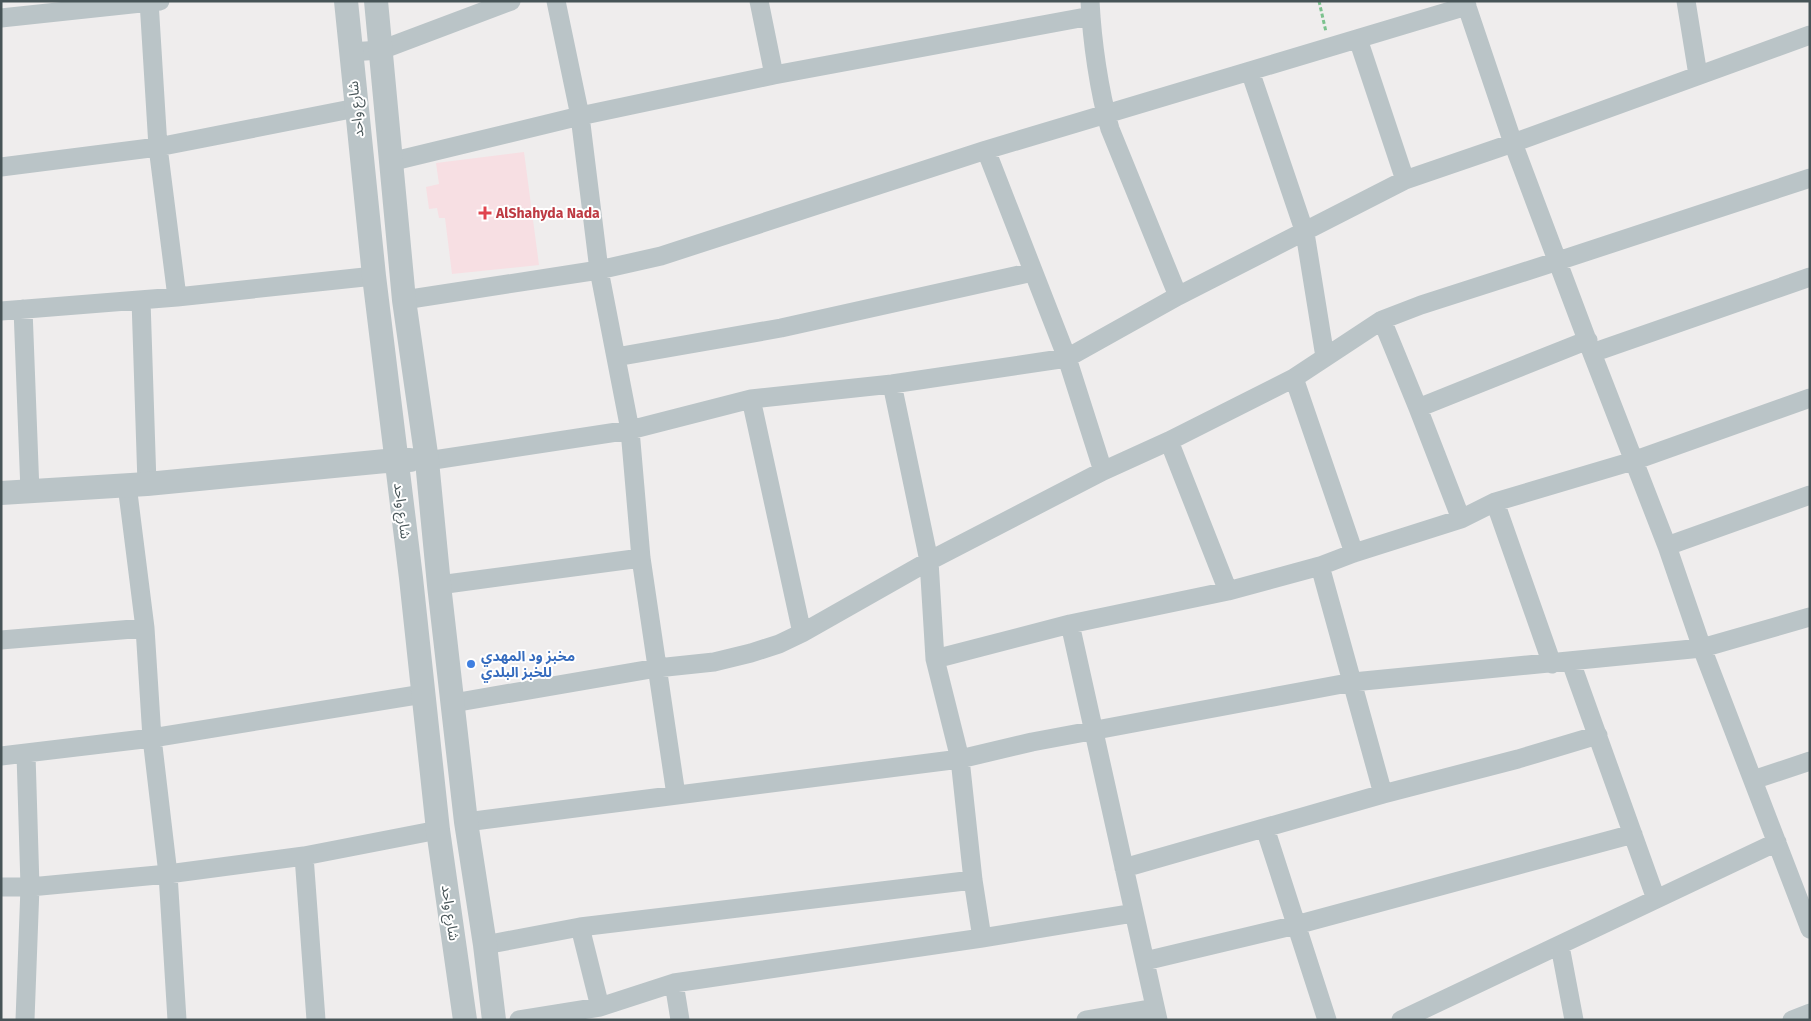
<svg xmlns="http://www.w3.org/2000/svg" width="1811" height="1021" font-family="'Fira Sans','Noto Sans Arabic',sans-serif">
	<style>
		.medical { fill: #f7dfe3 }
		.lines { fill: none; stroke-linecap: round; stroke-linejoin: round }
		.path { stroke: #7cc28e; stroke-width: 3; stroke-dasharray: 4 2.5; stroke-linecap: butt }
		.minor { stroke: #bac4c7; stroke-width: 19 }
		.tertiary { stroke: #bac4c7; stroke-width: 24 }
		.health-dot { fill: #e0444e; stroke: #fff; stroke-width: 2 }
		.shop-dot { fill: #3f7fe0; stroke: #fff; stroke-width: 2 }
		.labels { text-anchor: middle; dominant-baseline: central; stroke-width: 4; stroke-linejoin: round; paint-order: stroke }
		.street-label { font-size: 14px; fill: #475457; stroke: #fff }
		.health-label { font-size: 14px; font-weight: bold; fill: #be3a42; stroke: #fff; text-anchor: start }
		.shop-label { font-size: 14px; font-weight: bold; fill: #366cbe; stroke: #fff; text-anchor: start }
	</style>
	<rect width="100%" height="100%" fill="#efeded"/>
	<path class="medical" d="M524,152L539,265L452,274L445,218H439L437,208L429,209L426,187L439,184L436,163Z"/>
	<g class="lines">
		<path class="path" d="M1319,1L1326,32"/>
		<path class="minor" d="M149,1L158,147L177,297
			M556,1L580,116L599,270L630,430L641,558L676,795
			M759,1L774,75
			M1090,1C1092,41 1099,91 1110,129L1178,296
			M1465,1L1513,143L1592,353L1667,546L1702,648L1810,929
			M1686,1L1698,75
			M1,18L160,1
			M1358,39L1405,180
			M350,52L381,50L511,1
			M1250,71L1305,233L1325,357
			M986,150L1067,358L1103,471
			M390,162L580,116L774,75L1091,16
			M1,167L158,147L356,108
			M141,300L147,484
			M404,300L599,270L661,256L986,150L1467,6
			M23,309L30,492
			M1,311L177,297L374,276
			M1382,320L1418,408L1461,519
			M1592,353L1810,277
			M616,357L781,328L1033,272
			M1294,378L1354,553
			M892,384L929,561L935,659L960,759L973,880L982,938
			M751,399L802,633
			M1418,408L1588,340
			M1169,441L1228,591
			M427,461L630,430L751,399L892,384L1067,358L1178,296L1405,180L1513,143L1810,35
			M127,485L145,628L152,738L168,874L177,1020
			M1495,502L1552,664
			M1667,546L1810,495
			M1320,566L1383,794
			M439,585L641,558
			M1070,624L1158,1020
			M1,640L145,628
			M935,659L1070,624L1228,591L1320,566L1354,553L1461,519L1495,502L1633,461L1810,398
			M1571,662L1656,899
			M453,703L657,668L714,662L751,653L779,644L802,633L929,561L1103,471L1169,441L1294,378L1382,320L1421,305L1558,261L1810,178
			M1,756L152,738L423,694
			M1753,780L1810,761
			M466,822L960,759L1032,742L1353,682L1702,648L1810,617
			M1265,828L1327,1020
			M304,856L316,1020
			M1124,868L1383,794L1518,759L1598,735
			M1,887H30L168,874L304,856L438,830
			M580,927L600,1007
			M485,945L580,927L973,880
			M1560,946L1574,1020
			M1145,961L1296,925L1633,834
			M674,983L680,1020
			M25,1020L30,887L26,754
			M519,1020L600,1007L674,983L982,938L1134,913
			M1086,1020L1155,1008
			M1401,1020L1777,842
			M1792,1020L1810,1013"/>
		<path class="tertiary" d="M346,1L374,276L411,578L438,830L465,1020
			M376,1L404,300L427,461L439,585L466,822L485,945L494,1020
			M1,493L147,484L396,460H410"/>
	</g>
	<path class="health-dot" d="M482.5 205.5h5v5h5v5h-5v5h-5v-5h-5v-5h5z"/>
	<circle class="shop-dot" cx="471" cy="664" r="5"/>
	<g class="labels">
		<g class="street-label">
			<text transform="translate(356 109) rotate(-96)">شارع واحد</text>
			<text transform="translate(402 511) rotate(83)">شارع واحد</text>
			<text transform="translate(450 913) rotate(82)">شارع واحد</text>
		</g>
		<g class="health-label">
			<text x="496" y="213">AlShahyda Nada</text>
		</g>
		<g class="shop-label">
			<text x="481" y="656">مخبز ود المهدي<tspan x="481" dy="16">للخبز البلدي</tspan></text>
		</g>
	</g>
	<rect width="1811" height="1021" fill="none" stroke="#475457" stroke-width="5"/>
</svg>
